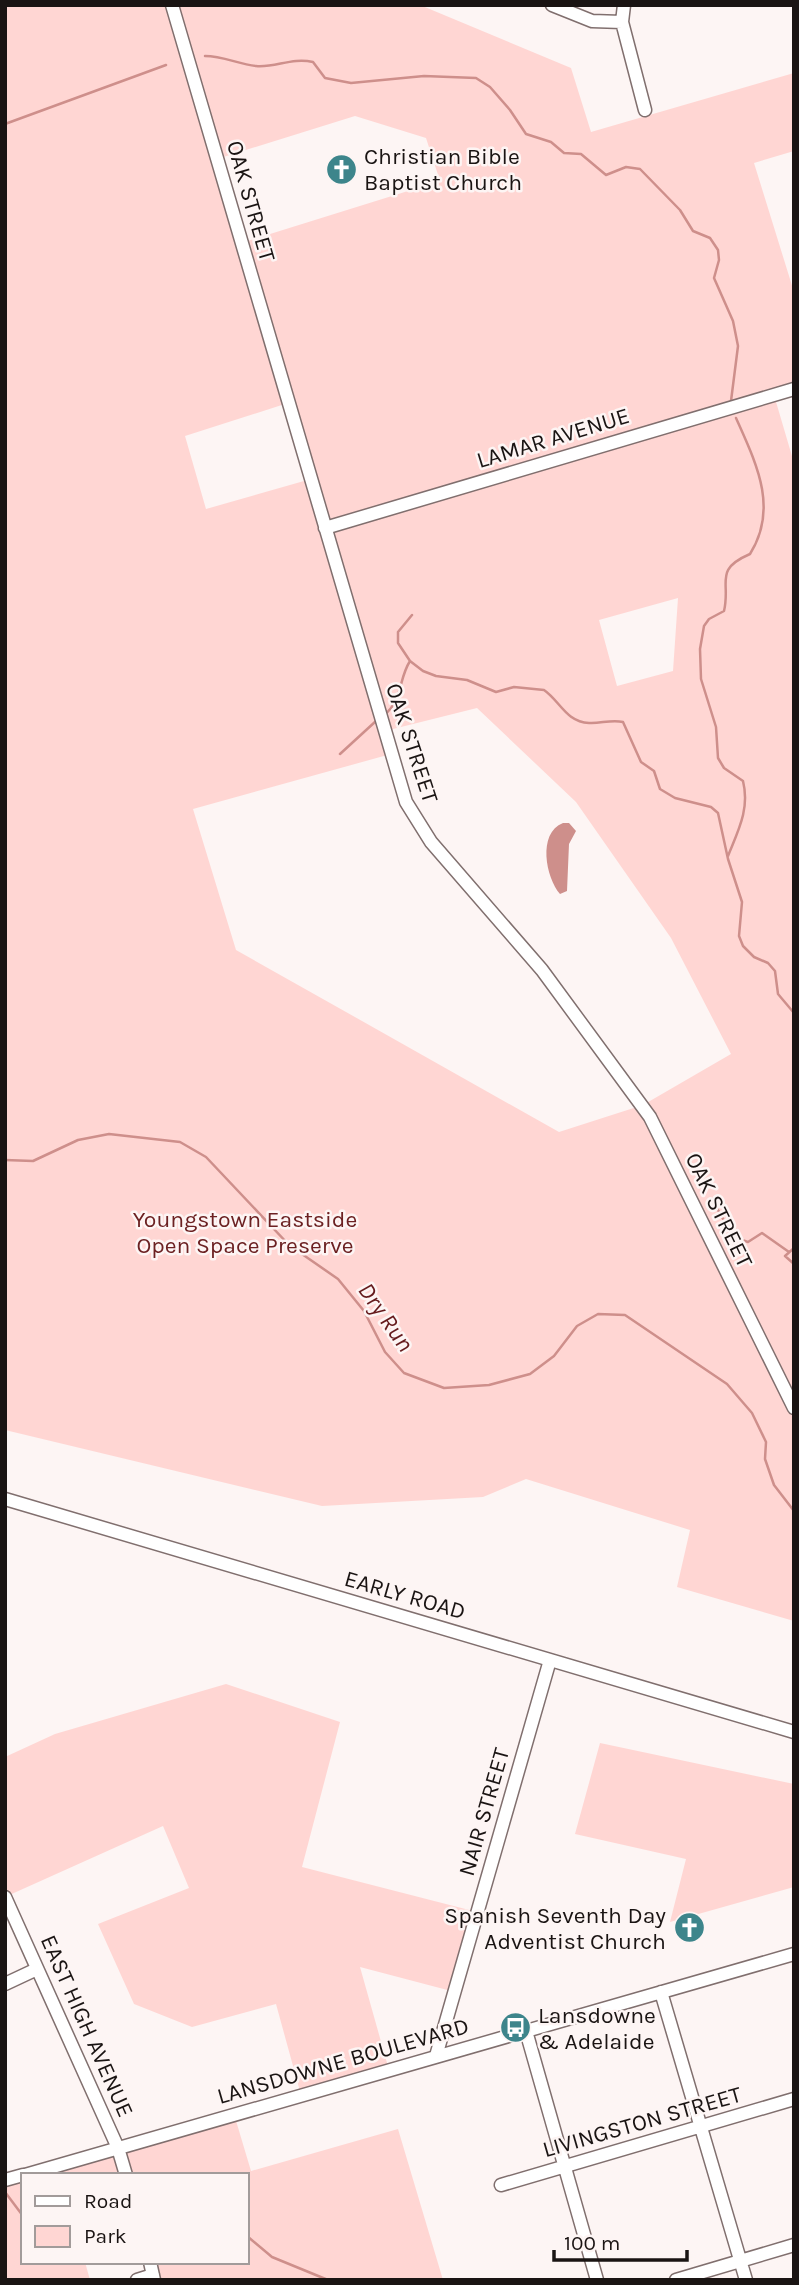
<svg xmlns="http://www.w3.org/2000/svg" width="799" height="2285" font-family="Karla,sans-serif">
	<style>
		.green { fill: #ffd6d3; fill-rule: evenodd }
		.water { fill: #ce8f8b }
		.lines { fill: none; stroke-linecap: round; stroke-linejoin: round }
		.stream { stroke: #ce8f8b; stroke-width: 2.5 }
		.minor-casing { stroke: #806f6e; stroke-width: 15 }
		.minor { stroke: #fff; stroke-width: 12 }
		.labels { text-anchor: middle; dominant-baseline: central; stroke-width: 5; stroke-linejoin: round; paint-order: stroke }
		.poi-label { font-size: 23px; fill: #1a1413; stroke: #fdf5f4; text-anchor: start }
		.street-label { font-size: 23px; fill: #1a1413; stroke: #fdf5f4 }
		.park-label { font-size: 23px; fill: #6c2122; stroke: #fdf5f4 }
		.water-label { font-size: 24px; font-style: italic; fill: #651a1c; stroke: #fdf5f4 }
	</style>
	<rect width="100%" height="100%" fill="#fdf5f4"/>
	<path class="green" d="M5,5H420L571,68L591,132L794,73V151L754,163L794,292V389L774,395L794,463V1621L677,1587L690,1530L526,1479L483,1497L322,1506L5,1430ZM355,116L426,138L440,181L241,243L217,159ZM288,403L311,479L206,509L185,436ZM678,598L673,671L617,686L599,620ZM477,708L576,802L671,938L731,1054L643,1105L559,1132L236,950L193,809L391,754L385,731Z
		M226,1684L340,1722L302,1867L477,1912L455,1992L360,1967L389,2070L301,2095L276,2004L192,2027L134,2004L98,1924L189,1888L163,1826L5,1897V1757L55,1734Z
		M600,1743L794,1784V1887L670,1922L686,1859L575,1834Z
		M234,2114L251,2171L398,2129L443,2280H154L150,2262H247V2175H25Z
		M23,2175V2262H85L90,2280H5V2180Z"/>
	<path class="water" d="M563,823H569L576,831L569,844L567,891L560,894C546,878 537,833 563,823Z"/>
	<g class="lines">
		<path class="stream" d="M205,56C223,56 238,64 256,66C275,68 292,57 313,62L325,78L351,83L424,76L476,78L490,87L510,110L526,134L551,142L564,153L581,154L606,175L626,167L640,169L680,210L693,231L710,238L718,250L719,260L714,278L733,321L738,346L731,401
			M5,124L166,65
			M412,615L398,632V643L410,661L423,671L436,676L467,680L496,692L514,687L544,690C560,701 566,722 589,723C600,724 611,719 623,722L641,762L654,771L660,789L675,798L711,807L718,813L728,859L742,902L739,936L743,946L754,957L768,963L775,971L778,994L794,1013
			M384,715C403,700 398,680 410,661
			M340,754L376,721
			M728,856C738,831 750,809 743,781L724,768L718,758L716,727L701,679L700,649L704,626L709,619L724,611C731,582 713,570 750,554C779,508 756,463 736,418
			M5,1160L33,1161L78,1140L109,1134L180,1142L206,1157L289,1245L338,1279L364,1311L385,1352L404,1373L444,1388L489,1385L530,1374L554,1356L577,1326L598,1314L625,1315L727,1384L752,1413L766,1442L765,1459L774,1485L794,1511
			M713,1201C722,1216 730,1238 748,1242L762,1233L789,1252
			M794,1248L785,1256L794,1264
			M5,2192L23,2216
			M247,2236L272,2257L328,2280"/>
		<defs>
			<path id="minor" d="M172,5L406,802L431,842L542,970L650,1117L794,1408
				M552,5L592,21L622,22
				M624,5L622,22L645,110
				M325,528L794,389
				M5,1499L794,1732
				M5,1897L118,2148L126,2175
				M5,1984L37,1969
				M661,1992L746,2280
				M526,2031L597,2280
				M436,2056L550,1660
				M25,2175L794,1954
				M5,2180L23,2175
				M501,2185L794,2099
				M150,2262L154,2280
				M137,2280L153,2275
				M676,2280L794,2245"/>
		</defs>
		<use href="#minor" class="minor-casing"/>
		<use href="#minor" class="minor"/>
	</g>
	<defs>
		<symbol id="church-disc" viewBox="-11 -11 22 22"><circle r="9.5" fill="#3d858b" stroke="#fdf5f4"/><path d="M-1.2-6h2.4v3.5h3.3v2.4h-3.3V6h-2.4V-.1h-3.3v-2.4h3.3Z" fill="#fff"/></symbol>
		<symbol id="bus-disc" viewBox="-11 -11 22 22"><circle r="9.5" fill="#3d858b" stroke="#fdf5f4"/><path d="M-5-6H5V4H4V6H2V4H-2V6H-4V4H-5ZM-3.5-4V0h7V-4ZM-3.5 1.2v1.5H-2V1.2ZM2 1.2v1.5H3.5V1.2Z" fill="#fff"/></symbol>
	</defs>
	<g fill-rule="evenodd">
		<use href="#church-disc" x="324" y="152" width="35" height="35"/>
		<use href="#church-disc" x="672" y="1910" width="35" height="35"/>
		<use href="#bus-disc" x="498" y="2010" width="35" height="35"/>
	</g>
	<g class="labels">
		<g class="poi-label">
			<text x="364" y="156">Christian Bible<tspan x="364" dy="26">Baptist Church</tspan></text>
			<text x="666" y="1915" text-anchor="end">Spanish Seventh Day<tspan x="666" dy="26">Adventist Church</tspan></text>
			<text x="538" y="2015">Lansdowne<tspan x="538" dy="26">&amp; Adelaide</tspan></text>
		</g>
		<g class="street-label">
			<text transform="translate(251 201) rotate(74)">OAK STREET</text>
			<text transform="translate(553 438) rotate(-17)">LAMAR AVENUE</text>
			<text transform="translate(412 743) rotate(72)">OAK STREET</text>
			<text transform="translate(719 1210) rotate(64)">OAK STREET</text>
			<text transform="translate(405 1595) rotate(16)">EARLY ROAD</text>
			<text transform="translate(484 1812) rotate(-74)">NAIR STREET</text>
			<text transform="translate(87 2026) rotate(66)">EAST HIGH AVENUE</text>
			<text transform="translate(343 2061) rotate(-16)">LANSDOWNE BOULEVARD</text>
			<text transform="translate(642 2122) rotate(-16)">LIVINGSTON STREET</text>
		</g>
		<g class="park-label">
			<text x="245" y="1219">Youngstown Eastside<tspan x="245" dy="26">Open Space Preserve</tspan></text>
		</g>
		<g class="water-label">
			<text transform="translate(386 1317) rotate(55)">Dry Run</text>
		</g>
	</g>
	<rect width="799" height="2285" fill="none" stroke="#1a1413" stroke-width="14"/>
	<rect x="21" y="2173" width="228" height="91" fill="#fdf5f4" stroke="#a29b9a" stroke-width="2"/>
	<rect x="35" y="2196" width="35" height="10" fill="#ffffff" stroke="#a29b9a" stroke-width="2"/>
	<text x="84" y="2208" font-size="21" fill="#1a1413">Road</text>
	<rect x="35" y="2226" width="35" height="21" fill="#ffd6d3" stroke="#a29b9a" stroke-width="2"/>
	<text x="84" y="2243" font-size="21" fill="#1a1413">Park</text>
	<path d="M554 2250v10h133v-10" fill="none" stroke="#1a1413" stroke-width="3.5"/>
	<text x="564" y="2250" font-size="21" fill="#1a1413" stroke="#fdf5f4" stroke-width="5" paint-order="stroke">100 m</text>
</svg>
